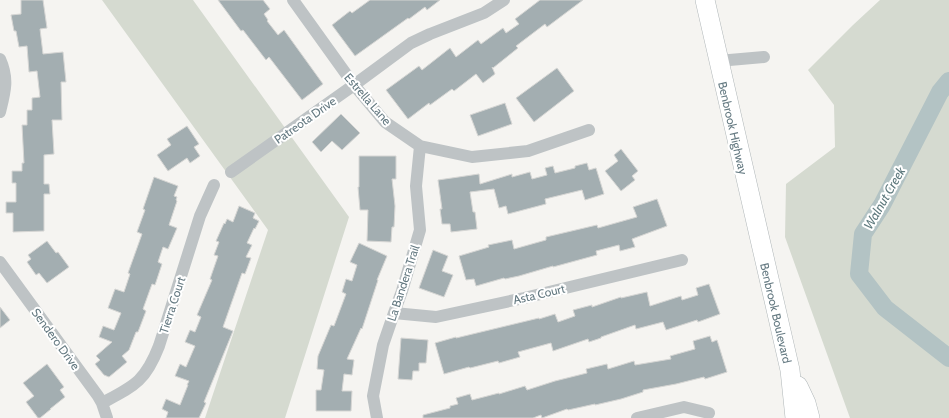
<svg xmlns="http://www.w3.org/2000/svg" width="949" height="418" font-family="Cabin,sans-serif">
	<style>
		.green { fill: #d5dad0 }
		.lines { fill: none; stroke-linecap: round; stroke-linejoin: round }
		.river { stroke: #b3c3c4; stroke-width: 18 }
		.building { fill: #a3aeb1; stroke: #d6d6d4 }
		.primary-casing { stroke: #afb6b8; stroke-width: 20 }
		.minor { stroke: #bec3c5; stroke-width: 12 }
		.primary { stroke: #fff; stroke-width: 19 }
		.labels { text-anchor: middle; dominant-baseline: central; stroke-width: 4; stroke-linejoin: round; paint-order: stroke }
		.street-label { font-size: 12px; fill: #657a82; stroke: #fff }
		.water-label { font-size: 13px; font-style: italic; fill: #607b7f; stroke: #fff }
	</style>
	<rect width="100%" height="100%" fill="#f5f4f1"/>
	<path class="green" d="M102,0H193L349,217L285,418H205L268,230Z
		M880,0H949V418H850L785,237L786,184L835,147L834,105L808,70L853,25Z"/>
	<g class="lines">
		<path class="river" d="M949,81L940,92L882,205L863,234L859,274L885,308L949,358"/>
	</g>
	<path class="building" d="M21,0H43L47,28L40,29L43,54L63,52L66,82H61L62,120H52L54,154L44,155V184H49L50,194H44V231L13,232V213H6V202H16V183H12V171H22V163H24L22,125H27V110H32V98L40,97L37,71L29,72L27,46L19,47L16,31H14L11,15L21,14Z
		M218,0H263L270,9L264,14L268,20L267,21L278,35L284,30L323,84L302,100L269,57L266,60L243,30L241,31Z
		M370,0H440L427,10L425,7L409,19L408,18L355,56L332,25L350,11L352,13Z
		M540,0H583L547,27L545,24L516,46L518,48L493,68L492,67L495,74L483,83L476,74L454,91L452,89L430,105L429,103L408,119L386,90L419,66L422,70L450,48L456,57L478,40L481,44L503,28L506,33L519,24L515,19Z
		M557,68L574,91L534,122L516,98Z
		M505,103L512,124L478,136L470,115Z
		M341,114L360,133L342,150L332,141L321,152L312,142Z
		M187,126L199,144L194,147L200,156L190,163L187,158L168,171L157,155L171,145L167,139Z
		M621,149L638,171L632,176L635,180L621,191L605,171L618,161L614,155Z
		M359,156H396V179H392L395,206L394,227H392L391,242L367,241L368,210H360L358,187H359Z
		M587,163L589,170L596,168L604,194L585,200L582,190L545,199L546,204L508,214L506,206L499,208L494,189L470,192L473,212H475L477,229L451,232L450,224H442L440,209H442L438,180L479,174L480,184L512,174V177L530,172L532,179L547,175L545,168L553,166L555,173L575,168V166Z
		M154,177L178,186L174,196L177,197L176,200L177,201L169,225L177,228L168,249L163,247L158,262L162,264L155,285L152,284L143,309L146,311L138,332H136L129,350L122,356L127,362L109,377L104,375L95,364L100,360L96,356L112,342L99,337L103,326L114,330L121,313L108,308L115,289L124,292L130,274L128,273L142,234L137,232L145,210L143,209Z
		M657,199L667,226L632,239L635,247L620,251L619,245L596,251L597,255L553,267V266L519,276L505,279L504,278L476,286L474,279L466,280L459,256L489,247L488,245L512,240L514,249L546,240V237L597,225L598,228L637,217L633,207Z
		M239,206L255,213L253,218L259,221L255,229L254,228L247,243L252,245L246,257L251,258L245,274L242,273L223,327L233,331L204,402L206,403L199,418H166L168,412L162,409L166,399L180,405L188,385H187L189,381L175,376L180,364L186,367L195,346L185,342L190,330L195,332L201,317L197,315L212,280L210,279L218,256L214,255L219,242L216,241L224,223L225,224L227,219L233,222Z
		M47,241L56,253L58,252L69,267L47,283L39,273L36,275L27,262L31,259L28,255Z
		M359,243L387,256L377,280H378L362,329L361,328L347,359L354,360L352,375L344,374L342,391H352L351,411H316V390H321L324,370L317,369L318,356L331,325L334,326L346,294L342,292L346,279L352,281L357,265L350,262Z
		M433,250L448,256L442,271L453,275L444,297L419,288Z
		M709,284L720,314L698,322L697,320L666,330L663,322L636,329L635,325L601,337V338L589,342L588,339L553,351L551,343L518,352L520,357L499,363L498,361L470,368L469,367L444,374L435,343L456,337V338L539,318V319L555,314L558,322L575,316L573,310L592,305V307L621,297V298L647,292L650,306L681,296L682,300L698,295L696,288Z
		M0,307L10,320L0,328Z
		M710,336L712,342L717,340L727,372L705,379L704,377L676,384L643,390V392L621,399L595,405V404L568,410L567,409L542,418L541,415L533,418H423V415L450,408V406L458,404L456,398L470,394L472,400L499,393V394L525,386L527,390L555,381L587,373L586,369L607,364L608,369L634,361L635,365L671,359L670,356L695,349L693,341Z
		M401,338L428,340L426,363H419V371H413L412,380L398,379Z
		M47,364L64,387L60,390L65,397L50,409H51L40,418H38L26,402L34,396L23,383Z"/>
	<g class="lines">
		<defs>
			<path id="primary" d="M705,0L790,370L795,418
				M798,386L806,403L810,418"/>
		</defs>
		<use href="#primary" class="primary-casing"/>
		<path class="minor" d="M293,0L354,85L385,122L420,146L472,157L528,151L589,130
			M0,59C9,79 5,92 0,112
			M718,61L764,57
			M231,172L354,85L411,43L430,34L484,13L504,0
			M0,262L98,396L102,403L107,418
			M394,313L436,317L524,298L682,260
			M102,403C134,386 145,382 159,346L200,216L214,185
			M377,418L373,396L383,345L394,313L402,291L420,230L416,186L420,146
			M637,418L684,407L709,413"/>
		<use href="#primary" class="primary"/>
	</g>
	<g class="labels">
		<g class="street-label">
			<text transform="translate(368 99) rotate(49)">Estrella Lane</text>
			<text transform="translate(305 120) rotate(-35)">Patreota Drive</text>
			<text transform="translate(733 128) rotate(77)">Benbrook Highway</text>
			<text transform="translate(403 283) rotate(-72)">La Bandera Trail</text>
			<text transform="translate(539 294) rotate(-13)">Asta Court</text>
			<text transform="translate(172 305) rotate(-72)">Tierra Court</text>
			<text transform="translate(776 313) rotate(77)">Benbrook Boulevard</text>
			<text transform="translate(56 339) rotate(54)">Sendero Drive</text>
		</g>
		<g class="water-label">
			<text transform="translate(884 198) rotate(-60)">Walnut Creek</text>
		</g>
	</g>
</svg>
